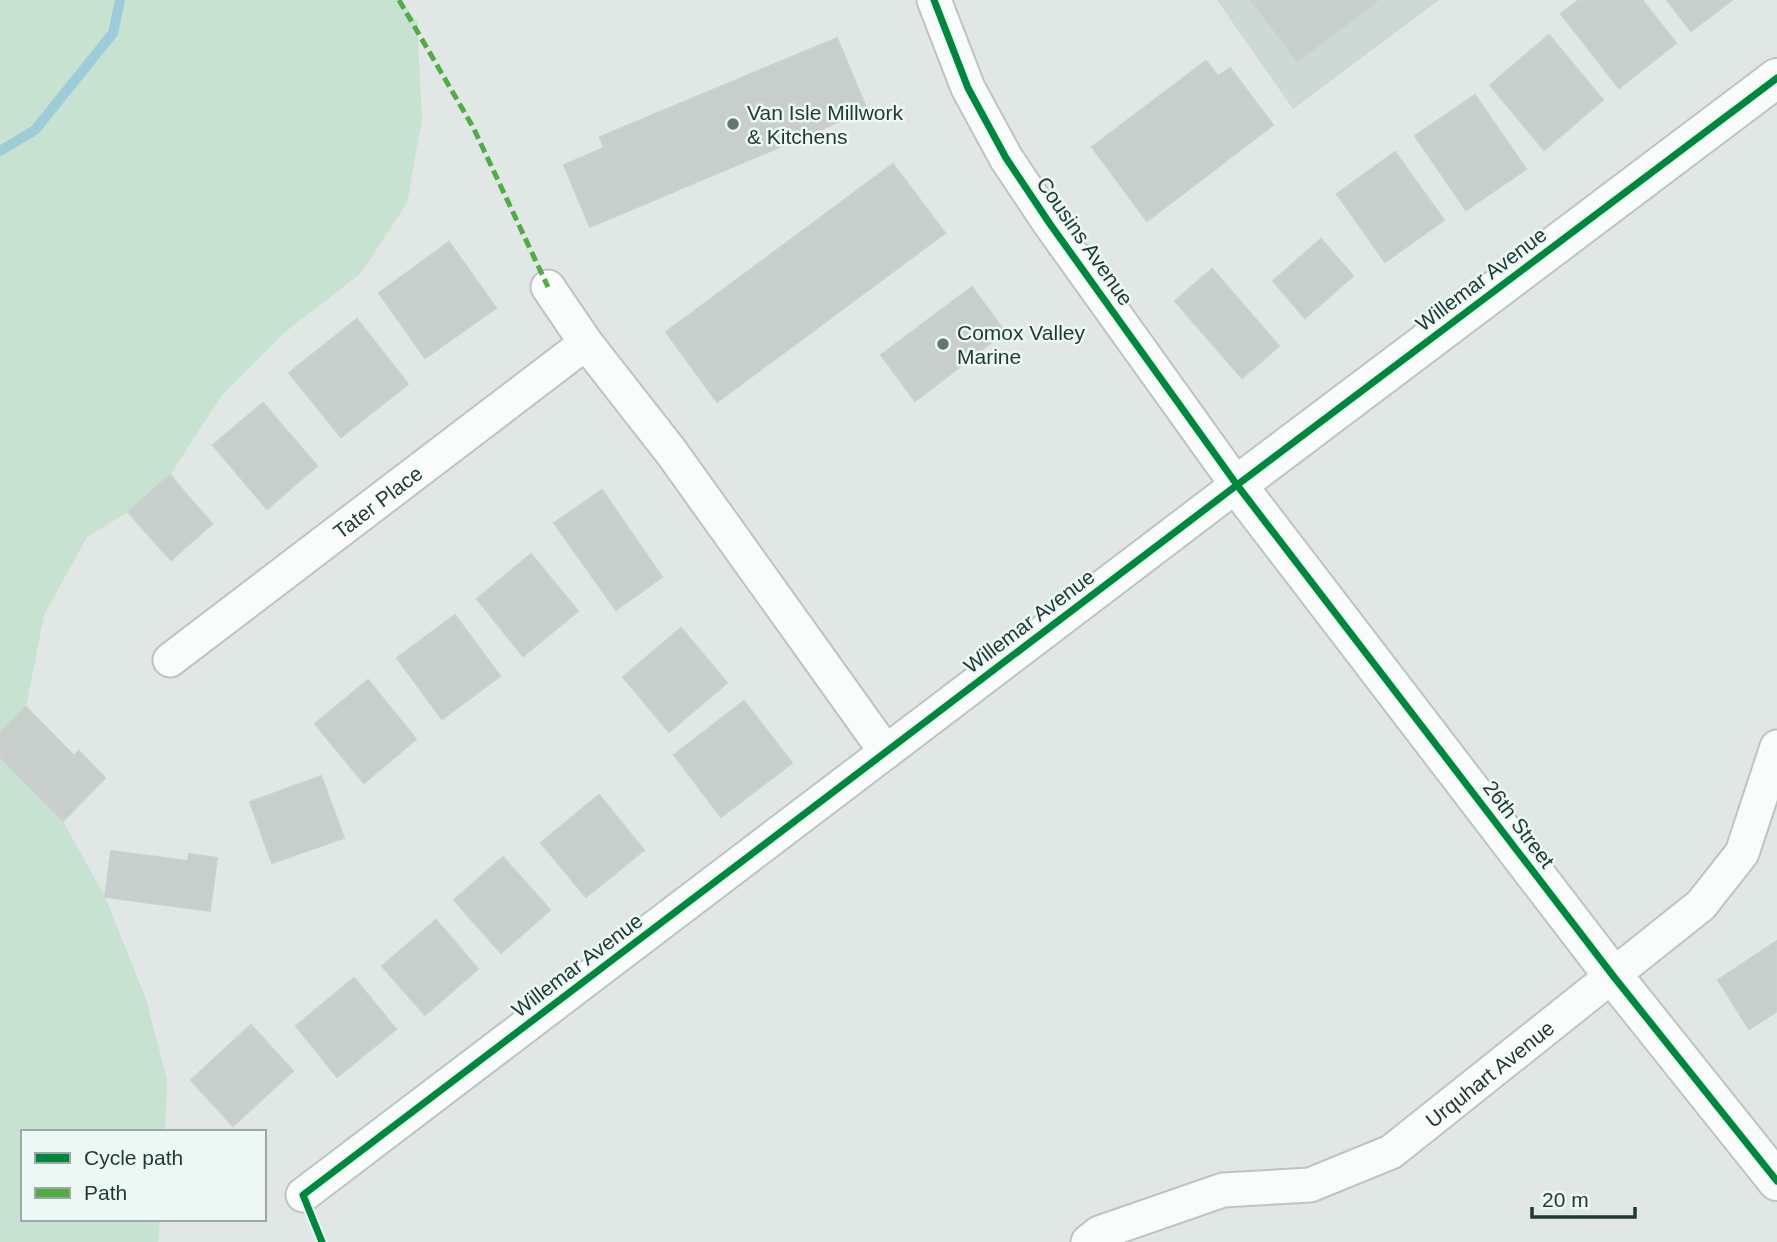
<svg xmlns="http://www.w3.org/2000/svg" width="1777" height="1242" font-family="Helvetica,sans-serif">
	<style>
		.built { fill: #cdd9d4 }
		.green { fill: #c8e2d1 }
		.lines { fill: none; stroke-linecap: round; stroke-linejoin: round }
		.stream { stroke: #9dccd9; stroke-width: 10 }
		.building { fill: #c7cecb; stroke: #c9d0cd; stroke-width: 2 }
		.street-casing { stroke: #bdc4c1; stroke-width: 37 }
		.secondary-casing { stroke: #bcc5c2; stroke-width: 42 }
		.street { stroke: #fafbfb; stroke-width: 33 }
		.secondary { stroke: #fafbfb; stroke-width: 38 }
		.quiet { stroke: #52ac45; stroke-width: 5; stroke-dasharray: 10 5; stroke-linecap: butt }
		.cycleway-casing { stroke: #edf7f3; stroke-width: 11 }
		.cycleway { stroke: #00873e; stroke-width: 7 }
		.poi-dot { fill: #627772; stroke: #edf7f3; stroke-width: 2.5 }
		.labels { text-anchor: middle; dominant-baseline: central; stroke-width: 5; stroke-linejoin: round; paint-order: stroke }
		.poi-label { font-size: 21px; fill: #1e3a34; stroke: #edf7f3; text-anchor: start }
		.street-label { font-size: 21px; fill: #1e3a34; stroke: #edf7f3 }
	</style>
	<rect width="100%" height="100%" fill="#e0e7e4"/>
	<path class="built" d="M1217,0H1439L1293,109Z"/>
	<path class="green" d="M0,0H400L417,21L422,120L407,203L361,273L284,333L222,395L170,475L128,512L87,537L44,615L26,707L33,738L63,821L105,897L146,999L167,1080L165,1132H23V1219H160L158,1242H0Z"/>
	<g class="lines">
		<path class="stream" d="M0,151L35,130L113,33L120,0"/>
	</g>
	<path class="building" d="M1251,0H1378L1297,61Z
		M1579,0H1642L1676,43L1619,88L1561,14Z
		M1667,0H1732L1691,31Z
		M1549,35L1603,100L1544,150L1490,85Z
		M837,38L867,110L590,227L564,165L604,148L600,137Z
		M1206,61L1218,76L1230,68L1273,125L1147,221L1092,147Z
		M1475,95L1526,169L1466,210L1415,136Z
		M1395,152L1444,220L1385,262L1337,194Z
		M893,164L945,233L717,402L666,332Z
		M1321,239L1353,276L1305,318L1273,281Z
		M449,242L496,308L425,358L379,293Z
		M1212,269L1279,346L1242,378L1175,301Z
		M972,287L1005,332L915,401L881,355Z
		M357,319L408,384L341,437L289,373Z
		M263,403L317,466L267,509L213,445Z
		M170,475L212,524L171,560L128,512Z
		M602,490L662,577L616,610L554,523Z
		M531,554L578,611L523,656L477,599Z
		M455,615L500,676L442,719L397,658Z
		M681,628L727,683L669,732L623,677Z
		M368,680L416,739L364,783L315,724Z
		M744,701L792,763L721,817L674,755Z
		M26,707L74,756L79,751L105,778L63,821L0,757V733Z
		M321,776L344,838L272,863L250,802Z
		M599,795L644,850L586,897L541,843Z
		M111,851L188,861L189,854L217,858L210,911L105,897Z
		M503,857L550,910L501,953L454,900Z
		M436,920L478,969L425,1015L382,966Z
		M1777,941V1011L1749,1029L1718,980Z
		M354,978L396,1029L337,1077L296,1026Z
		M251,1025L293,1071L233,1126L191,1080Z"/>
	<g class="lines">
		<defs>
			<g id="street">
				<path d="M548,287L586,343"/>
				<path id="s1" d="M170,660L586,343L672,453L886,752"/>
				<path d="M303,1195L1237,485L1050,224L1006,158L968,88L934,0"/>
				<path id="s2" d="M1088,1242L1099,1233L1223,1190L1310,1185L1391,1152L1701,905L1742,853L1777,747"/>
			</g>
			<path id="secondary" d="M1777,78L1237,485L1614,977L1777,1181"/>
		</defs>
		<use href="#street" class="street-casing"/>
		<use href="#secondary" class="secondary-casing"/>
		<use href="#street" class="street"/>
		<use href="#secondary" class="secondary"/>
		<path class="quiet" d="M399,0L473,127L548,287"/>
		<defs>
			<path id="cycleway" d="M934,0L968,88L1006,158L1050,224L1237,485L1614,977L1777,1181
				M322,1242L303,1195L1237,485L1777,78"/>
		</defs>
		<use href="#cycleway" class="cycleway-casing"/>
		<use href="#cycleway" class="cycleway"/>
	</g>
	<g class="poi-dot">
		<circle cx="733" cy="124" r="7"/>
		<circle cx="943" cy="344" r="7"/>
	</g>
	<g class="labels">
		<g class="poi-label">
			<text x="747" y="112">Van Isle Millwork<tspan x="747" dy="24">&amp; Kitchens</tspan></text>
			<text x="957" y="332">Comox Valley<tspan x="957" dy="24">Marine</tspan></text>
		</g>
		<g class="street-label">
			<text transform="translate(1085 241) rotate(55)">Cousins Avenue</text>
			<text transform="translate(1481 279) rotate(-37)">Willemar Avenue</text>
			<text stroke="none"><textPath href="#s1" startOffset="261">Tater Place</textPath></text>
			<text transform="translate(1029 621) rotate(-37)">Willemar Avenue</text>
			<text transform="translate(1519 824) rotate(53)">26th Street</text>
			<text transform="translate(577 965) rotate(-37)">Willemar Avenue</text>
			<text stroke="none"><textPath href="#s2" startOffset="446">Urquhart Avenue</textPath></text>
		</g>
	</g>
	<rect x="21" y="1130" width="245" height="91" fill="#edf7f3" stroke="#9aaba7" stroke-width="2"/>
	<rect x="35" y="1153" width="35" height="10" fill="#00873e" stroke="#9aaba7" stroke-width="2"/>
	<text x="84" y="1165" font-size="21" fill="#1e3a34">Cycle path</text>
	<rect x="35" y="1188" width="35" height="10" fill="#52ac45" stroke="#9aaba7" stroke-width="2"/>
	<text x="84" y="1200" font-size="21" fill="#1e3a34">Path</text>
	<path d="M1532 1207v10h103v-10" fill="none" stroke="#1e3a34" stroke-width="3.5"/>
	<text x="1542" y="1207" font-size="21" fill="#1e3a34" stroke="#edf7f3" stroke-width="5" paint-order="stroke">20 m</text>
</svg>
